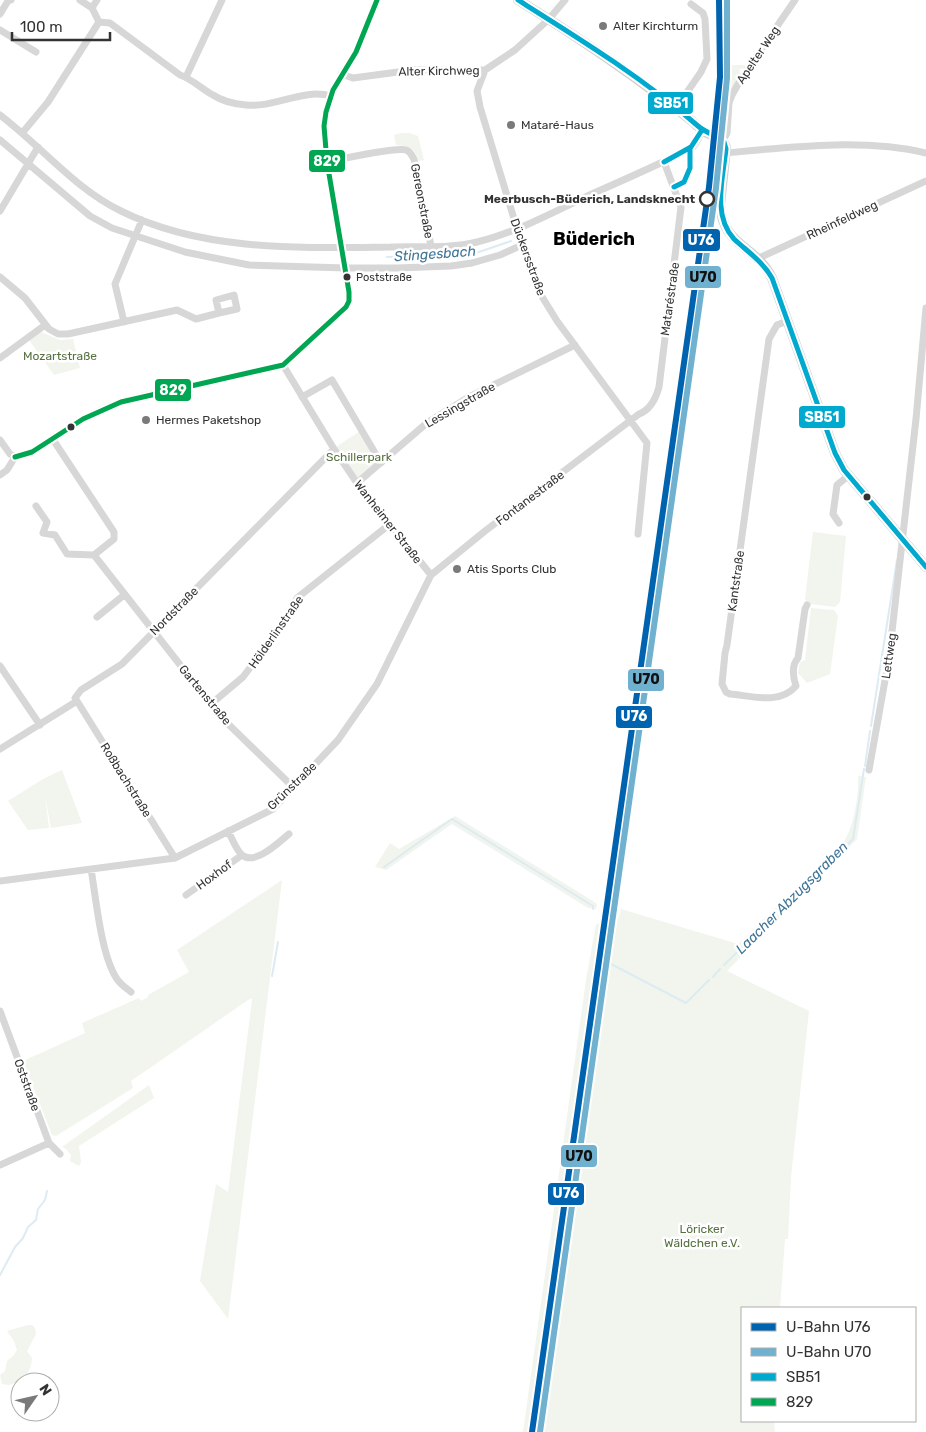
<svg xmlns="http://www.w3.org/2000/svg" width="926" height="1432" font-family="Rubik,sans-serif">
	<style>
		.green { fill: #f1f5ed }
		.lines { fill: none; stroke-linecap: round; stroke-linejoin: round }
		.stream { stroke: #ddebf3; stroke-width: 2 }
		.street { stroke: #d7d7d7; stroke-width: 7 }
		.secondary { stroke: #d0d0d0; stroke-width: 10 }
		.bus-1-casing { stroke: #fff; stroke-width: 9 }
		.bus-2-casing { stroke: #fff; stroke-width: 9 }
		.bus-1 { stroke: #00a9ce; stroke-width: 5 }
		.bus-2 { stroke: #00a651; stroke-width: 5 }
		.metro-1-casing { stroke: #fff; stroke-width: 10 }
		.metro-2-casing { stroke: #fff; stroke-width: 10 }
		.metro-1 { stroke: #0063af; stroke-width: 6 }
		.metro-2 { stroke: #70b1d0; stroke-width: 6 }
		.poi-dot { fill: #7a7a7a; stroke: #fff; stroke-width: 2 }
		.stop-dot { fill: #fff; stroke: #333; stroke-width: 2.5 }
		.bus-dot { fill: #333; stroke: #fff; stroke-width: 2 }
		.labels { text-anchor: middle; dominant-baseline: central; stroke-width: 5; stroke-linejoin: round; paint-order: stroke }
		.bus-label { font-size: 11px; fill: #333; stroke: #fff; text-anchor: start }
		.poi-label { font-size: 12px; fill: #333; stroke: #fff; text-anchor: start }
		.street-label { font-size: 12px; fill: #333; stroke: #fff }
		.stop-label { font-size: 12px; font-weight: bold; fill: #333; stroke: #fff; text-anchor: end }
		.park-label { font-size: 12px; fill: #56703f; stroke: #fff }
		.water-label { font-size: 14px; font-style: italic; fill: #3f7597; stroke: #fff }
		.district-label { font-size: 18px; font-weight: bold; fill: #000; stroke: #fff }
		.line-badge { stroke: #fff; stroke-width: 2 }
		.badge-label { font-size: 14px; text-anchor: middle; font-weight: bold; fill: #fff }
		.pale-badge-label { font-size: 14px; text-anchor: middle; font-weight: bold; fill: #111 }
	</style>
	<rect width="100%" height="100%" fill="#fff"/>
	<path class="green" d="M728,65H747L745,69L741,68L739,72L741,75L726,97Z
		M401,133H410L418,136L424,160L419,161C415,148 408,146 396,145L394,135Z
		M41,332L60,340L73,339L80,368L54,375L29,340Z
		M360,431L378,462L358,479L336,447Z
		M813,532L846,536L840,602L835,607L810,604L805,599Z
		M811,608L834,610L838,616L830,674L807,683L798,673L800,662L805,660Z
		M62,770L82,823L51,828L45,796L49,828L28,830L8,801L43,779Z
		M858,776L866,777L857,839L727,971L809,1011L791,1177L788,1239H785L780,1308H742V1421H774L775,1432H542L614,922L619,917L621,909L738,944L843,843C854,827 859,795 858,776Z
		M455,816L593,901L597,904L596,909L588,908L452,824L386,870L375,867L390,843L399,849Z
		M282,880L228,1319L200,1281L216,1184L228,1192L252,1000L251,998L131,1081L133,1088L56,1136L52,1135L23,1061L85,1033L82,1023L139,998L141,1001L148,997V995L189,972L177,950Z
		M601,923L528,1432H523L586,980L596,924Z
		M149,1085L154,1098L79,1146L81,1162L79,1166L70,1161L71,1155L65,1148L62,1147Z
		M28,1325H32L35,1328L36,1334L27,1351L32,1358L31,1366L27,1374L20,1381L9,1385L2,1384L0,1375L5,1371L7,1361L13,1356L17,1350L14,1341L7,1331Z"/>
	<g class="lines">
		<path class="stream" d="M387,257L473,254L511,241
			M871,726L897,560
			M865,766L870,731
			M384,867L452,819L593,906V909
			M611,964L686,1003L709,980
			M724,965L853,839L864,769
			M272,976L278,942
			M713,977L720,969
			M0,1275L15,1247L23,1238L28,1227L36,1220L38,1209L45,1200L47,1191"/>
		<path class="street" d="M80,0L92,8L99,22
			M92,8L97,0
			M0,14L8,1L11,0
			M99,22L110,23L180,75C192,79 202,89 213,95C222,101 235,104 246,105C275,108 303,88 331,96
			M0,30L36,52
			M485,70L477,91L480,107L522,245L541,295L557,321L647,443L638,534
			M341,74L353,78L413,70H485L515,50L549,19L565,0
			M186,77L222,0
			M676,108L701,72L707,59L705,19L703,13L691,4
			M0,115C41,146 75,189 121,211C203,252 303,248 391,247C419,246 450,249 477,242C516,233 557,210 594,193C619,182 644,171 669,159C676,156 686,152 693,147C697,142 700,136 702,130
			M23,132L48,102L99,22
			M0,140L90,216L112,228L185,252L249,265L346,268H397L451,266L472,263L500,255L522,245
			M723,141L727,133L729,103L732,95L741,79L795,0
			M726,153C789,147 864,138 926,153
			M327,162C341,159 396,147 406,150C410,151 412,156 414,159L431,246
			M674,187L684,182L690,168V149
			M0,211L38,147
			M759,258L926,181
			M0,277L25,298L49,329L58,334H68L177,310L196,319L219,313L216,300L234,295L237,309L219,313
			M787,321L777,325L769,339L727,645L725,653L722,684L726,692L730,694C752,696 780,705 796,686C793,677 791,666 798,658L805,609L807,605
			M124,322L115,284L142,220
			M0,358L45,325
			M283,365L334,449L357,483L431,575
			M302,397L332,380L381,463
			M52,438L114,532V539L94,555L221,717L293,787
			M0,440L10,454L15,457
			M0,475L7,470L15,457C35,455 65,430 83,419C99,410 116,403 134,398L283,365L346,307L349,301V292L327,162L324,126L326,112L333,90L356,52L377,0
			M357,483L428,422L469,397L575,345
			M36,506L47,522L43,533L55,535L67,554L94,555
			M839,523L833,514L837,485L848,476
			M97,617L124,595
			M0,666L40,725
			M77,701L175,858
			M211,704L243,677L286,620L297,598L390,524
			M0,749L77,701L75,698L81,690L122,664L334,449
			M869,770L889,658L916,419L926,308
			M228,831C232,838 236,850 242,855C255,866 279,842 289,834
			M91,869C96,898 101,956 117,979C121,985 126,988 131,992
			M0,881L175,858L273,809L338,740L377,684L431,575L485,531L639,414C650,410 656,398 659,387L681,207L664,162
			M186,895L242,855
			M0,1011L49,1143L60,1154
			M0,1165L49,1143"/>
		<path class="secondary" d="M518,0C578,37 637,77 692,121C696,125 701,130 707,133C715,137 725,138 726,149L720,205C723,247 756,245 772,278L835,453L844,470L926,567"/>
		<defs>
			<path id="bus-1" d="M518,0C580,39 643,78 698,126C706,133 716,135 724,142L726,149C723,178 712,215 734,239C748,252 762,261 772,278L835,453L844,470L926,567
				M664,162L691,147L702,130
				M674,187L684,182L690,168V149"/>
			<path id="bus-2" d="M15,457L32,452L83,419L121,402L283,365L346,307L349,301V292L327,162L324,126L326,112L333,90L356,52L377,0"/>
		</defs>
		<use href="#bus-1" class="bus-1-casing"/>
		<use href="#bus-2" class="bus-2-casing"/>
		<use href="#bus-1" class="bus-1"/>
		<use href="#bus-2" class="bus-2"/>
		<defs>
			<path id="metro-1" d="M532,1432L709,187L720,77L719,0"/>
			<path id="metro-2" d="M540,1432L716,188L727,78V0"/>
		</defs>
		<use href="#metro-1" class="metro-1-casing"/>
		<use href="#metro-2" class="metro-2-casing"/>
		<use href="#metro-1" class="metro-1"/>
		<use href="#metro-2" class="metro-2"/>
	</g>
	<g class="poi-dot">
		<circle cx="603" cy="26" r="5"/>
		<circle cx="511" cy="125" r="5"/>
		<circle cx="146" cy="420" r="5"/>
		<circle cx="457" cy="569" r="5"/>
	</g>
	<circle class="stop-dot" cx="707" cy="199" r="7"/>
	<g class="bus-dot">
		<circle cx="347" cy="277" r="4.5"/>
		<circle cx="71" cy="427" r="4.5"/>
		<circle cx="867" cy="497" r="4.5"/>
	</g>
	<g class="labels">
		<g class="bus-label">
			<text x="356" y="277">Poststraße</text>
		</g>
		<g class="poi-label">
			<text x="613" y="26">Alter Kirchturm</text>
			<text x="521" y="125">Mataré-Haus</text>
			<text x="156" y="420">Hermes Paketshop</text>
			<text x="467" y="569">Atis Sports Club</text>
		</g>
		<g class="street-label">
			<text transform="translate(758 55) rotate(-56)">Apelter Weg</text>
			<text transform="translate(439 71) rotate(-1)">Alter Kirchweg</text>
			<text transform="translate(422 201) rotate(79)">Gereonstraße</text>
			<text transform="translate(842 220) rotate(-25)">Rheinfeldweg</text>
			<text transform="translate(528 257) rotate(70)">Dückersstraße</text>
			<text transform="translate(670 299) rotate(-82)">Mataréstraße</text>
			<text transform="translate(460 405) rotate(-30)">Lessingstraße</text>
			<text transform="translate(530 498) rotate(-37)">Fontanestraße</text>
			<text transform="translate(388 522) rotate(52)">Wanheimer Straße</text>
			<text transform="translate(736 581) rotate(-82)">Kantstraße</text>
			<text transform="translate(174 611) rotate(-45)">Nordstraße</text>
			<text transform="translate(276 632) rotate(-55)">Hölderlinstraße</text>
			<text transform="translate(889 656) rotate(-82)">Lettweg</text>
			<text transform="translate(205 695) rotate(50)">Gartenstraße</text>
			<text transform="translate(126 780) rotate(58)">Roßbachstraße</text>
			<text transform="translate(292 786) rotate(-44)">Grünstraße</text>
			<text transform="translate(214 875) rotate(-36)">Hoxhof</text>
			<text transform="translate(27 1085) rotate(70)">Oststraße</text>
		</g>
		<g class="stop-label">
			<text x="695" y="199">Meerbusch-Büderich, Landsknecht</text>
		</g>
		<g class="park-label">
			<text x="60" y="356">Mozartstraße</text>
			<text x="359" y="457">Schillerpark</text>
			<text x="702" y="1229">Löricker<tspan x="702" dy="14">Wäldchen e.V.</tspan></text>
		</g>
		<g class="water-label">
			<text transform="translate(435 254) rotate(-4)">Stingesbach</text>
			<text transform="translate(792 898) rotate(-45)">Laacher Abzugsgraben</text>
		</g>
		<g class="district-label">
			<text x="594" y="239">Büderich</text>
		</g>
	</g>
	<g class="line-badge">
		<rect x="647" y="91" width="47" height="24" rx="5" fill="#00a9ce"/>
		<rect x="308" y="149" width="38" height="24" rx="5" fill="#00a651"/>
		<rect x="682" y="228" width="39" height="24" rx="5" fill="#0063af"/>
		<rect x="684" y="265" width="38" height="24" rx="5" fill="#70b1d0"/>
		<rect x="154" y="378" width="38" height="24" rx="5" fill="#00a651"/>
		<rect x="798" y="405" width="48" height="24" rx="5" fill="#00a9ce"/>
		<rect x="627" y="668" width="38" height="24" rx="5" fill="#70b1d0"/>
		<rect x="615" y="705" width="38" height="24" rx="5" fill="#0063af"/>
		<rect x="560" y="1144" width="38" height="24" rx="5" fill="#70b1d0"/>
		<rect x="547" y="1182" width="38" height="24" rx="5" fill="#0063af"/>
	</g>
	<g class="badge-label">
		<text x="671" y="108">SB51</text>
		<text x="327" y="166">829</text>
		<text x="701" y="245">U76</text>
		<text x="173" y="395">829</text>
		<text x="822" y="422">SB51</text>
		<text x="634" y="721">U76</text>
		<text x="566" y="1198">U76</text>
	</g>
	<g class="pale-badge-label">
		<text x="703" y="282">U70</text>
		<text x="646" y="684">U70</text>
		<text x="579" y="1161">U70</text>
	</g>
	<rect x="741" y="1307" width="175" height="115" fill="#ffffff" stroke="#adadad"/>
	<rect x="751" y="1323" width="25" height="8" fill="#0063af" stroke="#adadad"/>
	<text x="786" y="1332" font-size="15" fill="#333333">U-Bahn U76</text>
	<rect x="751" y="1348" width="25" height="8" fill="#70b1d0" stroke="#adadad"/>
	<text x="786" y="1357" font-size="15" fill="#333333">U-Bahn U70</text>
	<rect x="751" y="1373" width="25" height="8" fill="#00a9ce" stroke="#adadad"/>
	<text x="786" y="1382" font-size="15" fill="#333333">SB51</text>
	<rect x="751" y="1398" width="25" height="8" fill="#00a651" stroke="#adadad"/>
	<text x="786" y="1407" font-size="15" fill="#333333">829</text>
	<g transform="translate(35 1397) rotate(56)"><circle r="24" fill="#ffffff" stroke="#adadad"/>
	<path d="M0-4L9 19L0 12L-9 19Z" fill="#7a7a7a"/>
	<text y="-8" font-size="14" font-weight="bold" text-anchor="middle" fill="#333333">N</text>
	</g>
	<path d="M12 32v8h98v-8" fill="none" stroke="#333333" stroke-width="2.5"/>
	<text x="20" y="32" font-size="15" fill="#333333" stroke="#ffffff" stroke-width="4" paint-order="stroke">100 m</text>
</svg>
